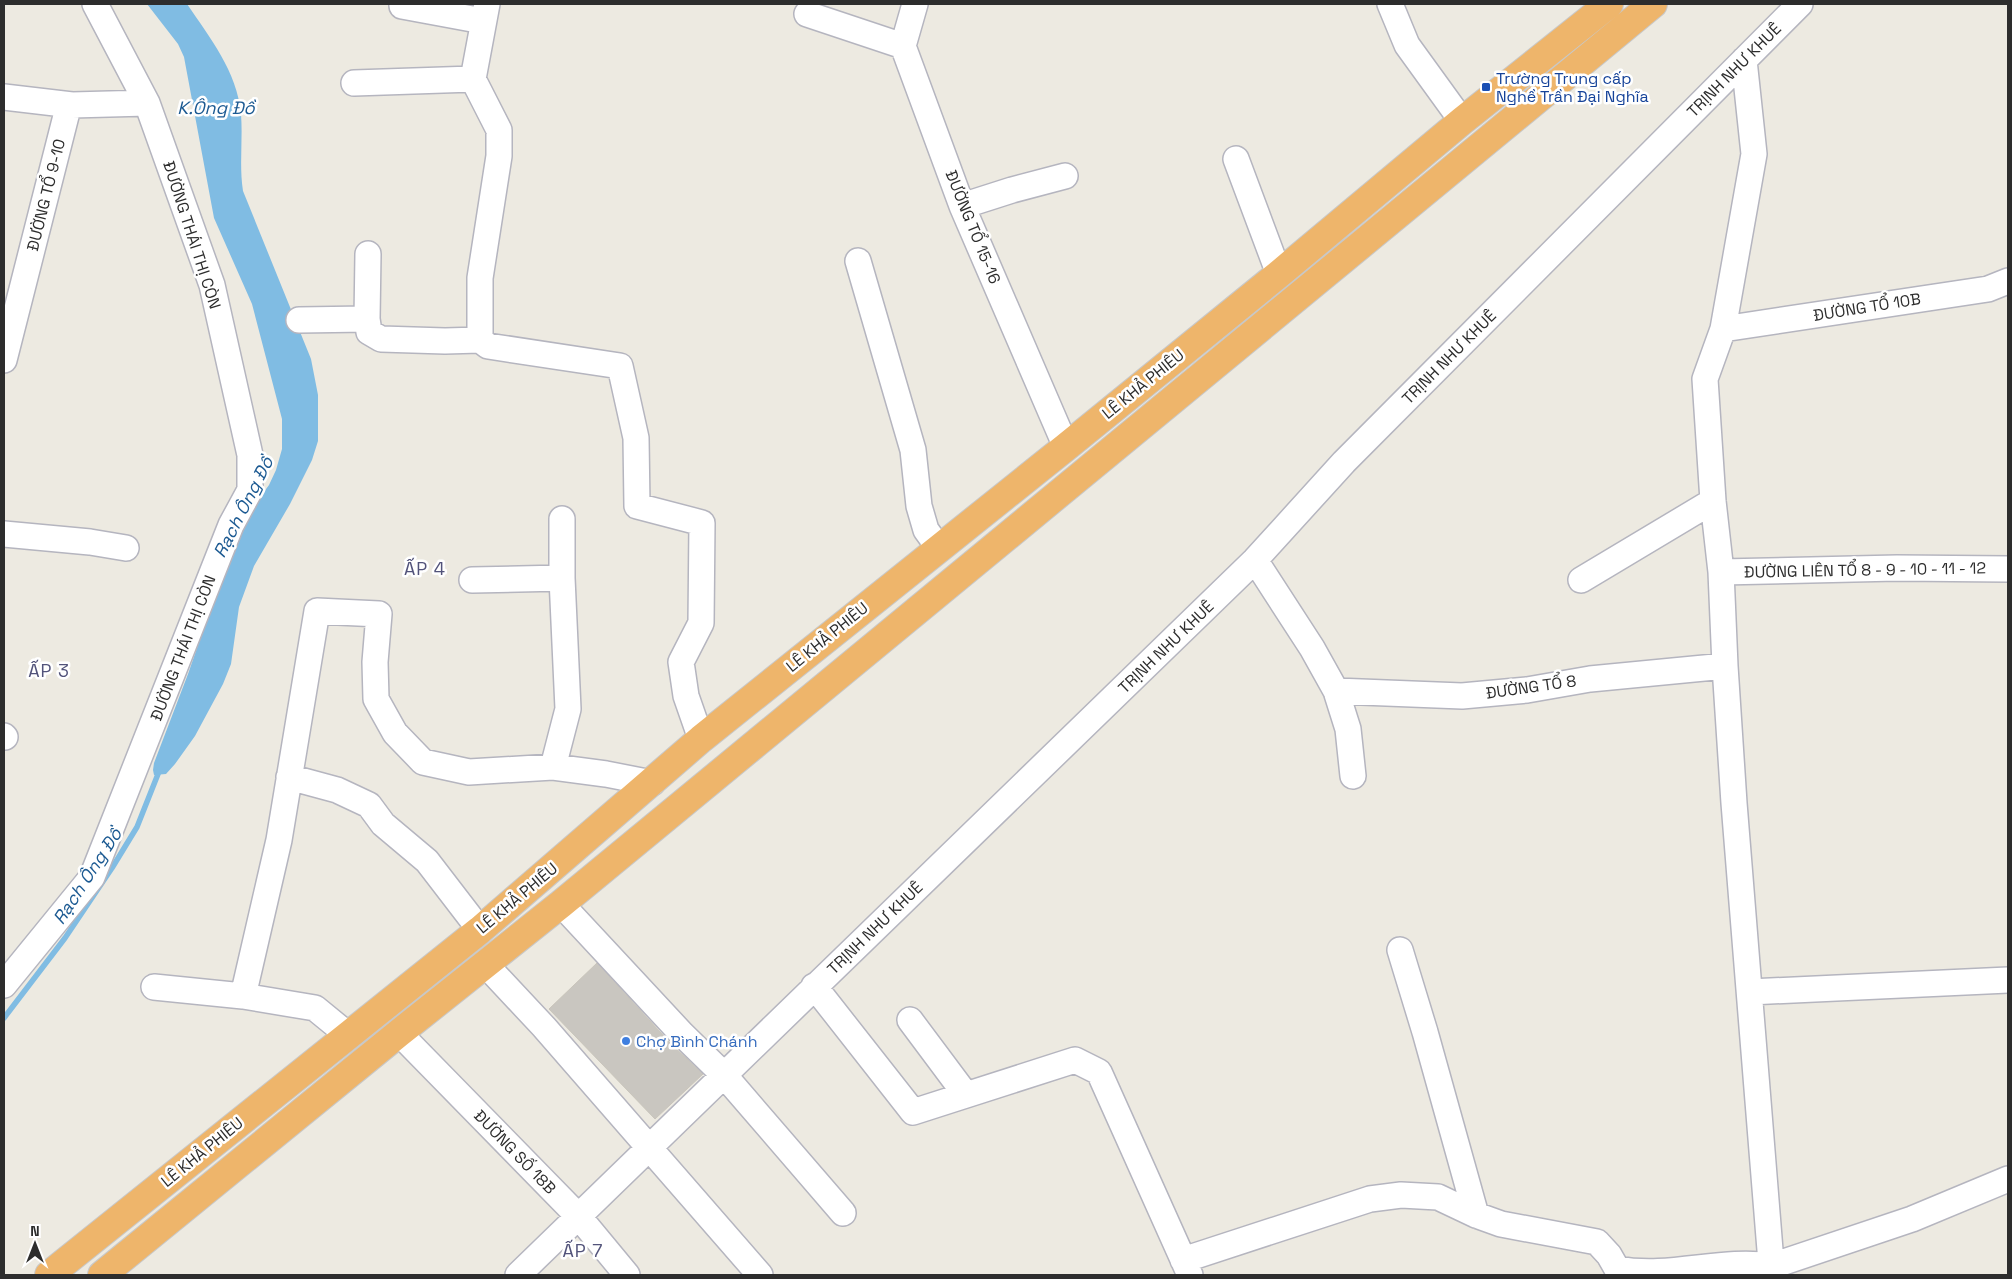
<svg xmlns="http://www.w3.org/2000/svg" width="2012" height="1279" font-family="'Space Grotesk',sans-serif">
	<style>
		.water { fill: #80bce3 }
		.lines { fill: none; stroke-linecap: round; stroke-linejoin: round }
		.stream { stroke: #80bce3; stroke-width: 5.5 }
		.building { fill: #c9c6c0; stroke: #c9c5bb }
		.minor-casing { stroke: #b5b5bf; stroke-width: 28 }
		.highway-casing { stroke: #c8c8c8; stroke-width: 30 }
		.minor { stroke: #fff; stroke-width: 25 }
		.highway { stroke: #eeb56b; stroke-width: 28 }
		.transit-dot { fill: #1a4fb4; stroke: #fff; stroke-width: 2 }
		.shop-dot { fill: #3f7fe0; stroke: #fff; stroke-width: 2 }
		.labels { text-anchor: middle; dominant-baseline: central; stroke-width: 5; stroke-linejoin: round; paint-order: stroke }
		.street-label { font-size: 16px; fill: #2d2d2d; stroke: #fff }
		.transit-label { font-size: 16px; fill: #164399; stroke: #fff; text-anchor: start }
		.shop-label { font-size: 16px; fill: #366cbe; stroke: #fff; text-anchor: start }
		.water-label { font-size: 18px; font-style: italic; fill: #1c5a92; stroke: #fff }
		.neighbourhood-label { font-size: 18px; letter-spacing: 1px; fill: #52537a; stroke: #fff }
	</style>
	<rect width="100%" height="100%" fill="#edeae1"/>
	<path class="water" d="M147,4H187C210,38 237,71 241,114C243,140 239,165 243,191L311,359L318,395V441L312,460L290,504L254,566L239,607L231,664L223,684L195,736L175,764L166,774L154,775L153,770L154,763L188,674L240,524L269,485L276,470L282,449V419L252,304L214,218L184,57L178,44Z"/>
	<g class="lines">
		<path class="stream" d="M4,1018L65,938L112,868L137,827L160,769"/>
	</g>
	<path class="building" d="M597,963L671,1044L703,1074L655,1119L549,1009Z"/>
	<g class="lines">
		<defs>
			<path id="minor" d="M402,4V6L483,21
				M487,4L473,79L499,130V156L480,278V340L488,346L620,366L636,438L637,506L702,523L701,623L681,662L686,696L701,739
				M915,4L903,46L962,206L1066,447
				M1390,4L1407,45L1462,121
				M807,14L903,46
				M1744,60L1754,154L1723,329L1705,379L1713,501L1721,572L1725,666L1734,803L1772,1275
				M354,83L473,79
				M4,97L72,105
				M1236,159L1279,274
				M962,206L1012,190L1065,176
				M368,254L367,319L369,332L381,339L445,341L480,340
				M858,261L913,450L919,506L926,530L939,548
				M299,320L367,319
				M1723,329L1988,289L2008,281
				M4,360L68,108L72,105L147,103
				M4,534L90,542L126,548
				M1255,560L1312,648L1336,691L1348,729L1353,776
				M1721,572L1897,568L2008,569
				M472,580L562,578
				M1581,580L1713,501
				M1336,691L1462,696L1527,690L1590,679L1725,666
				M4,736L5,737
				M553,767L568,709L562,578V519
				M289,777L337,790L369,805L383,824L427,861L480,930
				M561,904L682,1034L724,1075L843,1213
				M1400,950L1425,1032L1476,1215
				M485,964L544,1027L760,1275
				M4,985L92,877L231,525L250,490V455L212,285L147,103L95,4
				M814,986L913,1112L1075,1060L1099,1072L1190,1275
				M154,987L243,996L315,1008L348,1035
				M1750,992L2008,980
				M243,996L279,840L317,611L379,614L375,662L376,699L395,733L423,762L469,772L553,767L606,774L652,783
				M910,1020L966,1095
				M399,1033L579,1217L627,1275
				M1183,1260L1370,1199L1401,1195L1438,1197L1476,1215L1501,1224L1597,1242L1609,1255L1617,1269C1671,1279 1720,1258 1772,1266L1912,1219L2008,1179
				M518,1275L1255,560L1344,462L1800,4"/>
			<path id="highway" d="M49,1275L480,930L701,739L1066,447L1279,274L1462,121L1609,4
				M102,1275L399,1033L561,904L1653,4"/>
		</defs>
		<use href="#minor" class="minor-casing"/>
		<use href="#highway" class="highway-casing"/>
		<use href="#minor" class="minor"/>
		<use href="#highway" class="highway"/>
	</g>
	<rect class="transit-dot" x="1481" y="82" width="10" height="10" rx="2.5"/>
	<circle class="shop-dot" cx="626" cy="1041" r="5"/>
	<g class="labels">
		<g class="street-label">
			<text transform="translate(1734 70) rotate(-45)">TRỊNH NHƯ KHUÊ</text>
			<text transform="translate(46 195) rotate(-76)">ĐƯỜNG TỔ 9-10</text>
			<text transform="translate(973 227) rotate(68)">ĐƯỜNG TỔ 15-16</text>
			<text transform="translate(192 235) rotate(72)">ĐƯỜNG THÁI THỊ CÒN</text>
			<text transform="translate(1867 307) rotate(-9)">ĐƯỜNG TỔ 10B</text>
			<text transform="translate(1449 357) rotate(-45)">TRỊNH NHƯ KHUÊ</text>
			<text transform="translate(1143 384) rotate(-39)">LÊ KHẢ PHIÊU</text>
			<text transform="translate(1865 570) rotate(-1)">ĐƯỜNG LIÊN TỔ 8 - 9 - 10 - 11 - 12</text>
			<text transform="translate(827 637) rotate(-39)">LÊ KHẢ PHIÊU</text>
			<text transform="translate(1166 647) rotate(-44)">TRỊNH NHƯ KHUÊ</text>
			<text transform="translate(183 648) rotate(-69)">ĐƯỜNG THÁI THỊ CÒN</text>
			<text transform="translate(1531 687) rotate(-8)">ĐƯỜNG TỔ 8</text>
			<text transform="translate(517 898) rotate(-40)">LÊ KHẢ PHIÊU</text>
			<text transform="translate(875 928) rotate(-44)">TRỊNH NHƯ KHUÊ</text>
			<text transform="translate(202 1152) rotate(-39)">LÊ KHẢ PHIÊU</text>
			<text transform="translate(515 1152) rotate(46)">ĐƯỜNG SỐ 18B</text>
		</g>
		<g class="transit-label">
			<text x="1496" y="78">Trường Trung cấp<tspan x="1496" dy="18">Nghề Trần Đại Nghĩa</tspan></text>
		</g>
		<g class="shop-label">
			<text x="636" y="1041">Chợ Bình Chánh</text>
		</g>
		<g class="water-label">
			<text x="216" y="107">K.Ông Đồ</text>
			<text transform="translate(243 507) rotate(-63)">Rạch Ông Đồ</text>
			<text transform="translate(87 876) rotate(-57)">Rạch Ông Đồ</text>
		</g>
		<g class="neighbourhood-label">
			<text x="425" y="568">ẤP 4</text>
			<text x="49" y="670">ẤP 3</text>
			<text x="583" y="1250">ẤP 7</text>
		</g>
	</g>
	<rect width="2012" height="1279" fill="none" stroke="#2d2d2d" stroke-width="10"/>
	<g transform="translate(35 1244)" stroke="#ffffff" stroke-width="4" paint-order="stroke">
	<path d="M0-4L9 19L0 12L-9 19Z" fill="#2d2d2d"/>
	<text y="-8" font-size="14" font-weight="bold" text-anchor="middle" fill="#2d2d2d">N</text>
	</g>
</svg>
